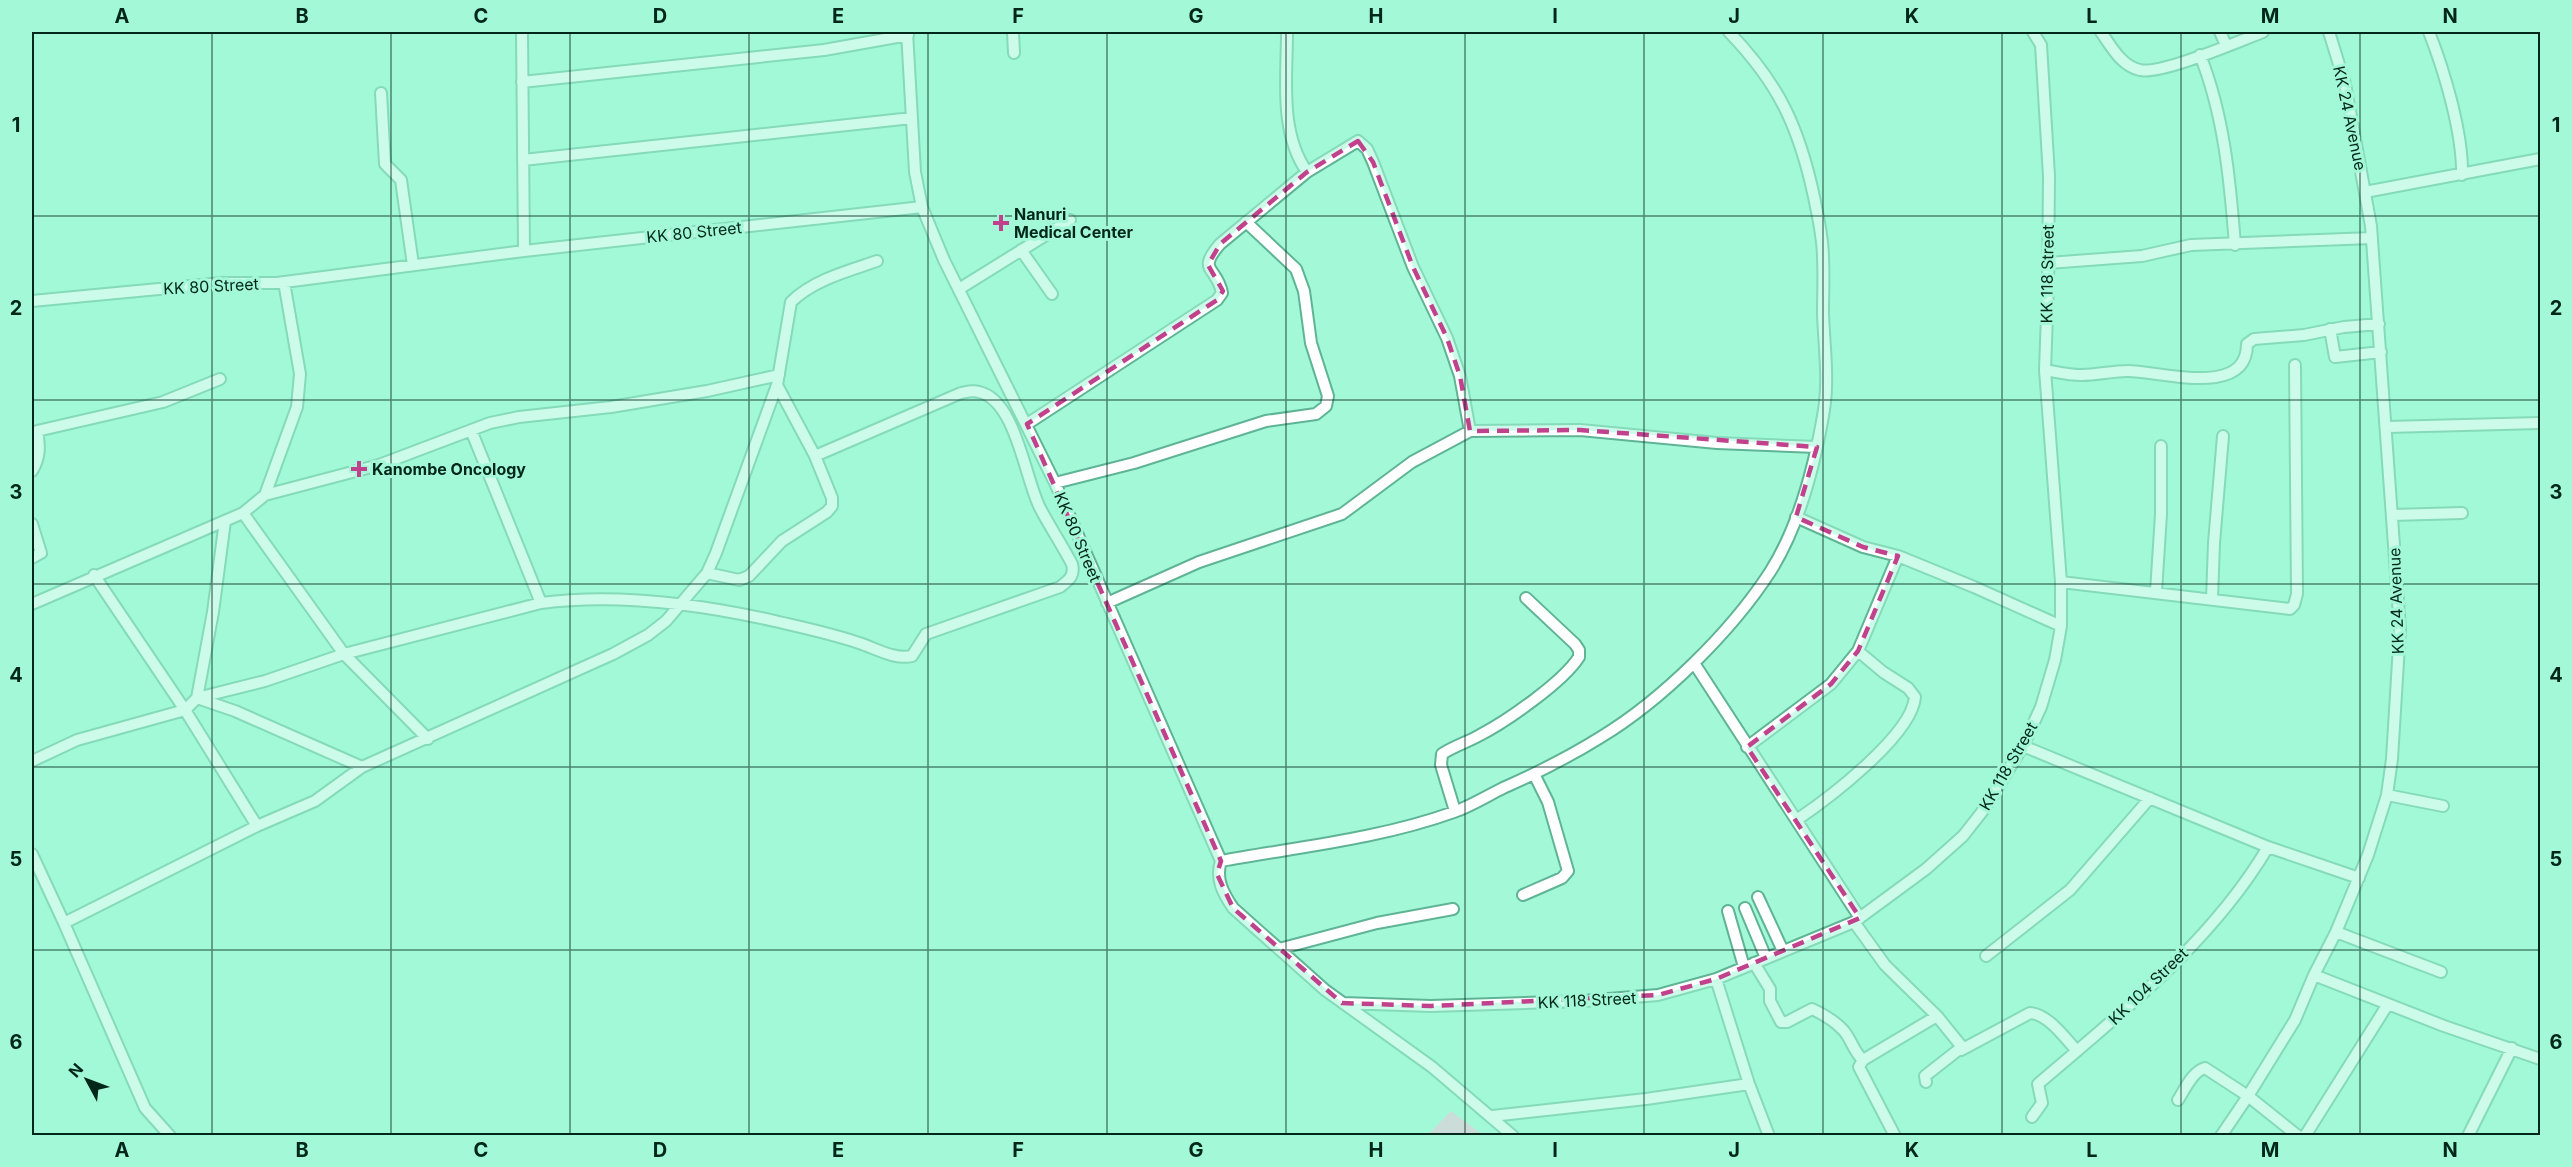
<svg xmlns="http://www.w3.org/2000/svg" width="2572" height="1167" font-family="Inter,sans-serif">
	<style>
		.green { fill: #ffb8dc }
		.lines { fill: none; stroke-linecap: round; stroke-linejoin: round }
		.street-casing { stroke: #5fb495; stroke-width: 14 }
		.street { stroke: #fff; stroke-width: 10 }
		.marked { fill: none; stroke: #c1418d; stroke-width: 4.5; stroke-dasharray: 12 8; stroke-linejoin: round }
		.grid { fill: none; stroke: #01271b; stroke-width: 1.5; stroke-opacity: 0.55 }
		.poi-dot { fill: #c1418d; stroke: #a3f9d7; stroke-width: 2 }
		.labels { text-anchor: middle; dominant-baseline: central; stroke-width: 6; stroke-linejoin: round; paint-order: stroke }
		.street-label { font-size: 16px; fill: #01271b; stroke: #a3f9d7 }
		.poi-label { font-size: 16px; font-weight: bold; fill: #01271b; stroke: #a3f9d7; text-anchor: start }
		.neatline { fill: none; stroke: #01271b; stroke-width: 2 }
		.grid-label { font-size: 20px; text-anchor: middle; font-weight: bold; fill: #01271b }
	</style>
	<rect width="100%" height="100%" fill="#a3f9d7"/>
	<path class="green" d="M1451,1111L1483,1135H1428Z"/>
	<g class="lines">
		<defs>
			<path id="street" d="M522,32L524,251
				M907,32L915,172L922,207
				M1013,32L1014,53
				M1287,32C1287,78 1279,132 1307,172
				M2101,32C2111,46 2121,66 2140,70C2161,75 2239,41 2263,32
				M2220,32L2226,45
				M2429,32C2444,70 2463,133 2462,175
				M2200,55C2224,115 2230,180 2235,245
				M522,82L824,50L908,35
				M381,93L385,164L401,180L413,265
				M523,160L912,118
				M2365,192L2540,159
				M1021,250L1052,294
				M2048,263L2142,256L2191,245L2372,238
				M959,289L1070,220
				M32,301L222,283H277L524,251L922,207L944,260L1055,483L1221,861C1215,879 1223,893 1233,908L1325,990L1432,1067L1513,1136
				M2330,329L2335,357L2381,352
				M2045,370C2057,372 2069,375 2082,375C2097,375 2112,371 2128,371C2159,371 2247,399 2247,344L2254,339L2304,335L2344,327L2379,324
				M1027,424L1217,300L1222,293C1217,266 1196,272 1220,244L1307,172L1358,141L1367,149L1373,162L1413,267L1447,338L1460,376L1470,431
				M2387,427L2540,423
				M471,430L541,603
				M32,471C40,458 40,446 37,431L163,402L220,379
				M1055,483L1134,463L1266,421L1316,414L1326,406L1328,396L1311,343L1304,291L1296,269L1246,222
				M265,495L379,465L490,423L519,417L611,407L707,391L779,375
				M243,513L344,654L428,739
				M2392,515L2462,513
				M1796,517L1863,547L1898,556L1974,587L2061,626
				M225,521L213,612L197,698L235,711L362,767
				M32,524L41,553L32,558
				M707,573L739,580L749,576L782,541L827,512L832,506V498L815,456L777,385
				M94,575L185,710L257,826
				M2061,582L2290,609L2294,605L2297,594L2295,365
				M2156,592L2161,514V446
				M2212,599L2214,543L2223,436
				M1107,603L1199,562L1342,514L1412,462L1470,431L1580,430L1717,443L1817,447
				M32,604L243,513L265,495L297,407L300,374L284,282
				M1694,663L1860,918
				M2023,746L2268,847L2359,878
				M1747,747L1831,684L1858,651L1898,556
				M32,761L77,740L185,710L197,698L265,681L344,654L541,603C617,593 705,605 779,622C805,628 833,634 859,643C875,648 894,660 912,656L926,634L1060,587C1069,580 1075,576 1072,564C1062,545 1050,527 1040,508C1025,479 1016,400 979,392C973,390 966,392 961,393L815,456
				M2387,795L2443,806
				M1455,811L1441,765L1442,754C1454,746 1468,742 1480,735C1507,721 1563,682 1579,657V650L1575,644L1526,598
				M1798,819C1829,798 1912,735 1915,697L1908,688L1883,672L1858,651
				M32,854L64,923L257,826L315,801L362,767L613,654L648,635L666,621L707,573L716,553L777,385L791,302C813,280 848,271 877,261
				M1221,861C1298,847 1379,839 1454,812C1471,806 1487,796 1503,788C1537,773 1569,757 1601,737C1662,700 1731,632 1770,572C1800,525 1815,464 1824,410C1829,378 1824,345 1823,313C1823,294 1824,276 1823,258C1823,237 1818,217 1814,197C1799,127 1779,84 1729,32
				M1523,895L1562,878L1568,871L1548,802L1534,774
				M1758,897L1783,951
				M1745,908L1766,958
				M1728,911L1744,967
				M1854,922L1885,965L1937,1016L1962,1047L1925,1076L1926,1082
				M64,923L145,1108L170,1136
				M2336,932L2441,972
				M1279,949L1377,923L1453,909
				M1986,956L2070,890L2150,798
				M1754,963L1770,989V1001L1781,1022H1787L1812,1009C1823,1014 1836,1022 1844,1031C1852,1041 1854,1052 1863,1060
				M2314,975L2444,1026L2540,1059
				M1716,979L1749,1084L1769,1136
				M1343,1003L1431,1006L1584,1001L1658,995L1716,979L1854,922L1926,869L1963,836L1985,808L2023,746L2041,707L2055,660L2061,626V582L2045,370L2048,287L2049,176L2041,45L2033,32
				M1961,1050L2030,1013C2048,1014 2065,1038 2077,1051
				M2178,1100C2185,1089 2193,1071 2205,1068L2248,1096L2298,1136
				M1492,1116L1646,1099L1749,1084
				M2032,1117L2042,1103L2038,1084C2121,1013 2212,942 2268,847
				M1895,1136L1859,1067L1863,1060L1937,1016
				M2221,1136L2248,1096L2295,1020L2314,975L2336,932L2368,855L2387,795L2392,759L2400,629L2371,226L2345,84L2329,32
				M2305,1136L2388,1004
				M2468,1136L2512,1048"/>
		</defs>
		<use href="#street" class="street-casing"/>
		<use href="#street" class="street"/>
	</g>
	<path d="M0 0H2572V1167H0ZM1358,141L1373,162L1413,267L1447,338L1460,376L1470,431L1580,430L1817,447L1796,517L1863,547L1898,556L1858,651L1831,684L1747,747L1860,918L1716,979L1658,995L1431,1006L1342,1003L1233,908L1217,874L1221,861L1027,424L1217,300L1223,291L1208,265L1220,244L1307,172Z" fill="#a3f9d7" fill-opacity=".55" fill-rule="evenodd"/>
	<path class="marked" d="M1358,141L1373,162L1413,267L1447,338L1460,376L1470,431L1580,430L1817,447L1796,517L1863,547L1898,556L1858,651L1831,684L1747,747L1860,918L1716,979L1658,995L1431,1006L1342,1003L1233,908L1217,874L1221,861L1027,424L1217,300L1223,291L1208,265L1220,244L1307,172Z"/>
	<path class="grid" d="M212,32V1136M391,32V1136M570,32V1136M749,32V1136M928,32V1136M1107,32V1136M1286,32V1136M1465,32V1136M1644,32V1136M1823,32V1136M2002,32V1136M2181,32V1136M2360,32V1136M32,216H2540M32,400H2540M32,584H2540M32,767H2540M32,950H2540"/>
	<g class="poi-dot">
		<path d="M998 214h6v6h6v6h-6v6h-6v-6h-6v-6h6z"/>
		<path d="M356 460h6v6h6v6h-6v6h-6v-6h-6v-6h6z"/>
	</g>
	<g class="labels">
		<g class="street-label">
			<text transform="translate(2350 118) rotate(78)">KK 24 Avenue</text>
			<text transform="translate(694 232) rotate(-6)">KK 80 Street</text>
			<text transform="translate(2047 274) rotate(-89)">KK 118 Street</text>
			<text transform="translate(211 286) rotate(-3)">KK 80 Street</text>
			<text transform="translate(1078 537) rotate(67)">KK 80 Street</text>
			<text transform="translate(2396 601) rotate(-92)">KK 24 Avenue</text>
			<text transform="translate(2008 766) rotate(-60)">KK 118 Street</text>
			<text transform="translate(2148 986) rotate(-44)">KK 104 Street</text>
			<text transform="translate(1587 1000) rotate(-3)">KK 118 Street</text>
		</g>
		<g class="poi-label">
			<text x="1014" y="214">Nanuri<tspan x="1014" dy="18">Medical Center</tspan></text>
			<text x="372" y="469">Kanombe Oncology</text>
		</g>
	</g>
	<rect width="2572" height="1167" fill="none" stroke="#a3f9d7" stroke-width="66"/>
	<g transform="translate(87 1080) rotate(311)" stroke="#a3f9d7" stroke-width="4.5" paint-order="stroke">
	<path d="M0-4.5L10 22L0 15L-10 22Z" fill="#01271b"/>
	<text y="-9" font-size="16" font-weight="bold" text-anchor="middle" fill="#01271b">N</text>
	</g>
	<rect x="33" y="33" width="2506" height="1101" class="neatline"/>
	<g class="grid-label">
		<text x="122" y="23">A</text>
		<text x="302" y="23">B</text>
		<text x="481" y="23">C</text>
		<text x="660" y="23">D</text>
		<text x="838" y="23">E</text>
		<text x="1018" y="23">F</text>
		<text x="1196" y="23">G</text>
		<text x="1376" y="23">H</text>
		<text x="1555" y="23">I</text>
		<text x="1734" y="23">J</text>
		<text x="1912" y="23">K</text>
		<text x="2092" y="23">L</text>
		<text x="2270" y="23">M</text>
		<text x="2450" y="23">N</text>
		<text x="16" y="132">1</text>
		<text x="2556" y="132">1</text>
		<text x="16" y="315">2</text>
		<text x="2556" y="315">2</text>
		<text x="16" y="499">3</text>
		<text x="2556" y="499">3</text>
		<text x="16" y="682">4</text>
		<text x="2556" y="682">4</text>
		<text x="16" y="866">5</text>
		<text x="2556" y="866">5</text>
		<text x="16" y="1049">6</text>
		<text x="2556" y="1049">6</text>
		<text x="122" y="1157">A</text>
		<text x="302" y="1157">B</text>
		<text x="481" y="1157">C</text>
		<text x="660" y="1157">D</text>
		<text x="838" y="1157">E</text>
		<text x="1018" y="1157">F</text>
		<text x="1196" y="1157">G</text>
		<text x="1376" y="1157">H</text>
		<text x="1555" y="1157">I</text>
		<text x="1734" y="1157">J</text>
		<text x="1912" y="1157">K</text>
		<text x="2092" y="1157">L</text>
		<text x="2270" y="1157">M</text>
		<text x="2450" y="1157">N</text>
	</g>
</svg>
